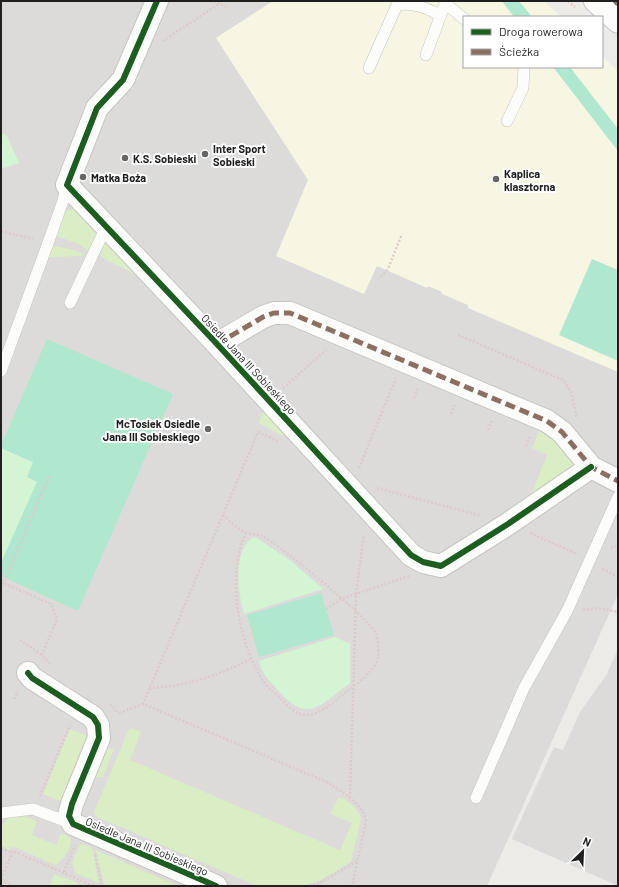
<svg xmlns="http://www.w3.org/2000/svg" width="619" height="887" font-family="Barlow,sans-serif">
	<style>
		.residential { fill: #dcdbd9 }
		.education { fill: #f7f6e3 }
		.grass { fill: #daedc4 }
		.park { fill: #d4f5d3 }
		.pitch { fill: #afe8cf }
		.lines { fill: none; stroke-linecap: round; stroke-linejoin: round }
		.service-casing { stroke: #c6c5c3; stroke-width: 12 }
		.minor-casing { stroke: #c6c5c3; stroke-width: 24 }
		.tertiary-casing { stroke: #c6c5c3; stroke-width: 24 }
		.path { stroke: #dbccca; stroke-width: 2.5; stroke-dasharray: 2 2; stroke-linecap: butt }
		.service { stroke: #fcfcfb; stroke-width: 11 }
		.minor { stroke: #fcfcfb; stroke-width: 22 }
		.tertiary { stroke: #fcfcfb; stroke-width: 22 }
		.quiet { stroke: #8d6e63; stroke-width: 5; stroke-dasharray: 10 5; stroke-linecap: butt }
		.cycleway-casing { stroke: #fff; stroke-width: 8 }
		.cycleway { stroke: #1b5e20; stroke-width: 6 }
		.poi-dot { fill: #676665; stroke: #fff; stroke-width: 1.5 }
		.labels { text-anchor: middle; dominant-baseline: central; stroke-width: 4; stroke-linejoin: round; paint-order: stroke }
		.poi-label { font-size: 11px; font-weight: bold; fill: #1f1f1f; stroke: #fff; text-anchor: start }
		.street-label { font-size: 11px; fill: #1f1f1f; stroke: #fff }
	</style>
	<rect width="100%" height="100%" fill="#edebe7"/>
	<path class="residential" d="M1,1H536L464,17V67H602L618,76V594L487,886H1Z
		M618,649V886L512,839L554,747L563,750L580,712L607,674Z"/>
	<path class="education" d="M273,1H544L561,17H464V67H602V56L618,71V372L468,308V305L442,294V292L428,286L427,288L377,266L364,294L276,256L308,180L216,38Z"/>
	<path class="grass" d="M79,207L98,231L88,251L79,244L56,236L64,212Z
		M110,238L138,276L101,257L102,247Z
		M52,246L70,249L84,254L81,256L48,257Z
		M265,408L285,434L281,435L260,424L259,421Z
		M539,431L552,438L556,436L576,464L526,507L547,455L532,448Z
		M132,728L141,732L130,760L340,850L352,823L330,814L339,797C348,800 358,809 361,818L351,862L321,880L303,886H257L95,816L94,812L128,731Z
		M70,729L90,737L62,800L59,801L43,794Z
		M114,748L103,777L91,778L103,750Z
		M22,815L37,821L32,835L56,845L61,833L71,838C71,849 64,860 55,865L17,848L12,847L9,850L1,846C1,824 0,818 22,815Z
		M82,844L92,848L99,883L75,873L72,863L80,845Z
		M96,850L178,886L104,885Z
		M54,874L78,883L80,886H50Z"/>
	<path class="park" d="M1,133L7,136L19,163L1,169Z
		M1,448L34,462L37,482L1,563Z
		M255,537L291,561L323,589L244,614C238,594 232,547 255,537Z
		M335,637L350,644V683C320,705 308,725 278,690C270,681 261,673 259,661Z"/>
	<path class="pitch" d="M502,1H519L532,17H514Z
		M553,67H570L618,129V151Z
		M592,259L618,270V361L559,335Z
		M47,339L173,394L78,611L1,576V563L37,482L27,477L33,462L1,448V445Z
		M321,593L334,635L259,657L247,615Z"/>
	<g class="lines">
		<defs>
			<path id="service" d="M445,3L464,19
				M426,55L446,1
				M369,68L397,5C413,2 426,8 440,15
				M507,121L523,88L524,67
				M70,303L106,227
				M1,371L48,243L63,201L67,185
				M476,798L524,688L567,611L618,497
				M1,813L33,809L73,824"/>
			<path id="minor" d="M157,1L123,80L97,108L67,185L217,344L411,555L423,562L441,566L508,524L591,467
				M217,344L263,317L274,313H290L547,421L562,432L591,467L618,481
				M28,673L32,678L93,717L98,725L99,738L72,804L69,816L73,824L216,886"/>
			<path id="tertiary" d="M595,1L618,22"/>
		</defs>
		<use href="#service" class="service-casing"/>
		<use href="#minor" class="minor-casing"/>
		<use href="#tertiary" class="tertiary-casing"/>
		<path class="path" d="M210,1L216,2L229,8
			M568,1L575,7
			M163,41L220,3
			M1,231L33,239
			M381,277L388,269L402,234
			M458,335L563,380L571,392L577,418
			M283,388L326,350
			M414,398L418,388
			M451,414L455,404
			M488,430L492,420
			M278,441L258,432L143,704L329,783C343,793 364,804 366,822L352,886
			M526,446L530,436
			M359,468L396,378
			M377,488L482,516
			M223,515C229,520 239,531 247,533C253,535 259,534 264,537C282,547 369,618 376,634C378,639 379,653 378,658C376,669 359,682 350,689C338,698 323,714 307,715C296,716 287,705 280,698C274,692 267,687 263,681C238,642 226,575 246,533
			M530,533L577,554
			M611,548L618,546
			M602,569L618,577
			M1,582L51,604L57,619L42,655L50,664
			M1,588L50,475
			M326,609L341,599L409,576
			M583,610L599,608L618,612
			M20,640L42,655
			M149,688C184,687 220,675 251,659
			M14,699L18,691
			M110,704L118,713
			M119,713L143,704
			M40,796L70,725
			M350,798L356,594L364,534
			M1,848L13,853
			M95,855L102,886
			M64,872L75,845
			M1,879L13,851L94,886
			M1,880L10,884
			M309,886L320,883L357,861"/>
		<use href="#service" class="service"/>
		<use href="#minor" class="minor"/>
		<use href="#tertiary" class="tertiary"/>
		<path class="quiet" d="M615,1L618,4
			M217,344L263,317L274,313H290L547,421L562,432L591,467L618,481"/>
		<defs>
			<path id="cycleway" d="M157,1L123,80L97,108L67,185L217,344L411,555L423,562L441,566L508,524L591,467
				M28,673L32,678L93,717L98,725L99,738L72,804L69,816L73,824L216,886"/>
		</defs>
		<use href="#cycleway" class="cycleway-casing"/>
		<use href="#cycleway" class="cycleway"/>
	</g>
	<g class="poi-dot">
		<circle cx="205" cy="154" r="4"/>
		<circle cx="125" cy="158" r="4"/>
		<circle cx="83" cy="177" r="4"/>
		<circle cx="496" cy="179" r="4"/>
		<circle cx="208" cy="429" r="4"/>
	</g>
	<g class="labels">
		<g class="poi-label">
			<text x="213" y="148">Inter Sport<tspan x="213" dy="13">Sobieski</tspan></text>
			<text x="133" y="158">K.S. Sobieski</text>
			<text x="504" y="173">Kaplica<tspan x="504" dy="13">klasztorna</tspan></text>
			<text x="91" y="177">Matka Boża</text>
			<text x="200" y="423" text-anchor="end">McTosiek Osiedle<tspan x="200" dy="13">Jana III Sobieskiego</tspan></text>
		</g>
		<g class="street-label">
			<text transform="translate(249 364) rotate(47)">Osiedle Jana III Sobieskiego</text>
			<text transform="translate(147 846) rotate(23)">Osiedle Jana III Sobieskiego</text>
		</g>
	</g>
	<rect width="619" height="887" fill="none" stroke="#1f1f1f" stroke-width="4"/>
	<rect x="463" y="16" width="140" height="52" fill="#ffffff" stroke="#a5a5a5"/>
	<rect x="471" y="29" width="20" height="6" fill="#1b5e20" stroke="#a5a5a5"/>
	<text x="499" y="36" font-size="12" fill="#1f1f1f">Droga rowerowa</text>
	<rect x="471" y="49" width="20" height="6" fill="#8d6e63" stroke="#a5a5a5"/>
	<text x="499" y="56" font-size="12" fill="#1f1f1f">Ścieżka</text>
	<g transform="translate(583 851) rotate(24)" stroke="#ffffff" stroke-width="3" paint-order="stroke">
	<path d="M0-3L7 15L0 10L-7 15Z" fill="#1f1f1f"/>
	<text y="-6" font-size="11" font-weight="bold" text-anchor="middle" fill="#1f1f1f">N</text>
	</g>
</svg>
